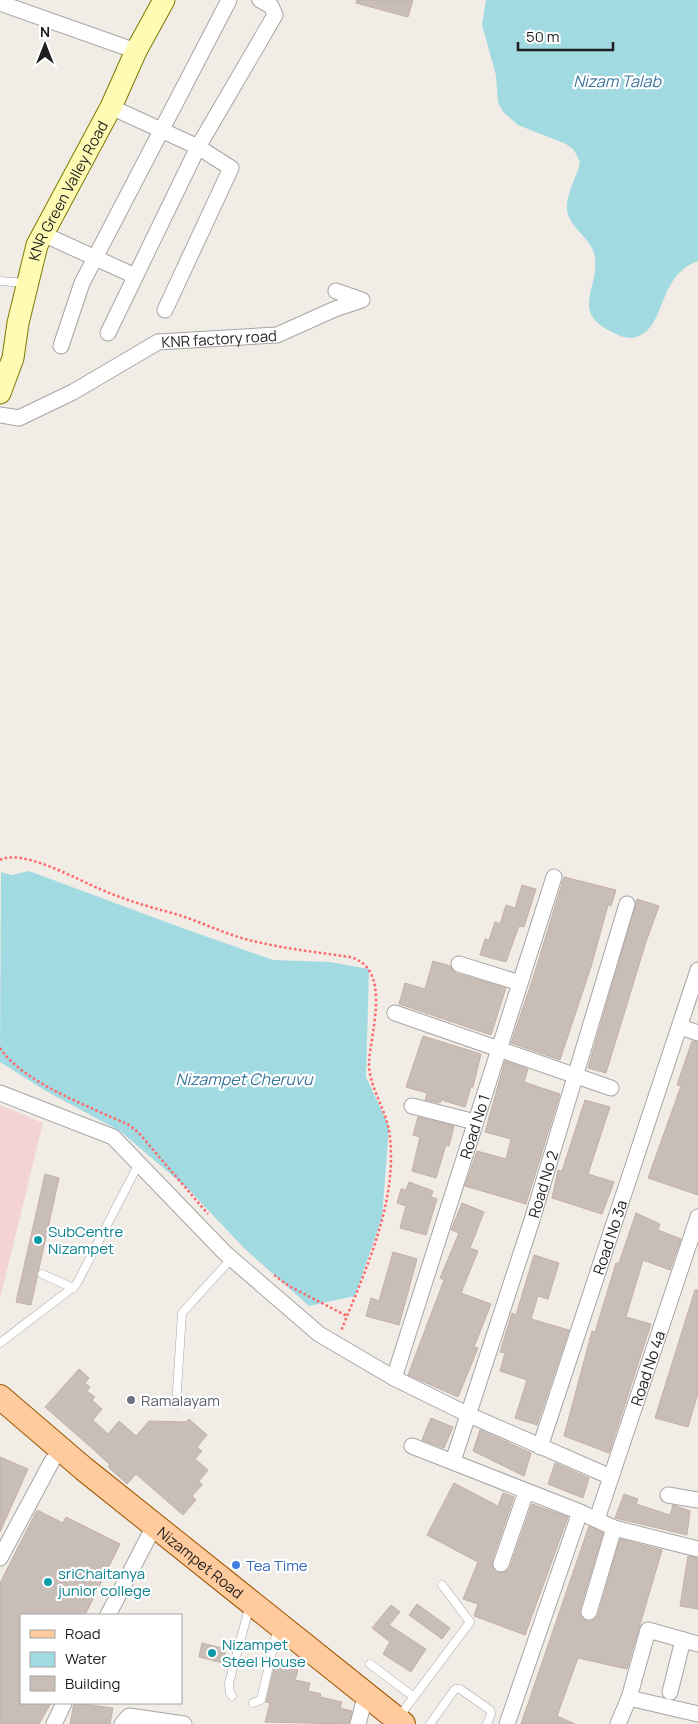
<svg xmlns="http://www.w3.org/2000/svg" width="698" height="1724" font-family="Manrope,sans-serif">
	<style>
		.commercial { fill: #f3d3d5 }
		.water { fill: #a2dae2 }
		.building { fill: #c9bdb8; stroke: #c4b0a6 }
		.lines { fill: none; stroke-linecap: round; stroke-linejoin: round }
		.lane-casing { stroke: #a6a6a6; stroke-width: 9 }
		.street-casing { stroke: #a6a6a6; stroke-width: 17 }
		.secondary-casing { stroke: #7c7d00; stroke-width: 23 }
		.primary-casing { stroke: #9b5700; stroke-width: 26 }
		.path { stroke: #ff6868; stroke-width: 2.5; stroke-dasharray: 2.5 2.5; stroke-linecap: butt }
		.lane { stroke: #fff; stroke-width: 8 }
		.street { stroke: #fff; stroke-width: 15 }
		.secondary { stroke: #fffbb5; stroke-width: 21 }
		.primary { stroke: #ffca9c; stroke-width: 24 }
		.culture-dot { fill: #0f9aa8; stroke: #fff; stroke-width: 2 }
		.worship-dot { fill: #6b7280; stroke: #fff; stroke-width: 2 }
		.shop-dot { fill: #3f7fe0; stroke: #fff; stroke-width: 2 }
		.labels { text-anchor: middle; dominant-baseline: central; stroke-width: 4.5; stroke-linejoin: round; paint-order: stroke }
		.street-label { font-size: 15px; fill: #1f1f1f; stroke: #fff }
		.culture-label { font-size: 15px; fill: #0d838f; stroke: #fff; text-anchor: start }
		.worship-label { font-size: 15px; fill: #5b616d; stroke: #fff; text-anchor: start }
		.shop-label { font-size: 15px; fill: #366cbe; stroke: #fff; text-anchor: start }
		.water-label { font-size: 16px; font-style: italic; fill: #3c789e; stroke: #fff }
	</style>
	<rect width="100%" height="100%" fill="#f1ece5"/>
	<path class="commercial" d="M0,1105L43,1123L0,1298Z"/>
	<path class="water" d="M486,0H698V261C658,275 666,325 639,336C630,340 622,337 614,333C569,312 599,290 595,258C593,238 568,228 567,209C566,193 577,178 580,162L574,150L566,144L518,125L503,112L498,102L496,75L482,25Z
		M29,871L182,928L273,960L330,962L369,969L366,1077L389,1126L382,1218L355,1296L309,1306L244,1248L189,1190L120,1131L46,1091L0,1062L1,872L12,875Z"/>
	<path class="building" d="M357,0H413L408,17L356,3Z
		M564,877L616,890L611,906L608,905L591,967L560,1060L511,1043L534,975Z
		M522,885L536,889L524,927L519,926L506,962L480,955L485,939L489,940L495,922L500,924L506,905L515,908Z
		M637,899L659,906L646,942L606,1073L588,1068Z
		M433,961L450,966L456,973L506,988L491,1035L399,1004L405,983L425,989Z
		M423,1036L481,1054L473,1087H471L465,1107L441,1100L440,1103L425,1100L427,1093L406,1087Z
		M692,1041L698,1042V1195L648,1178L681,1086L677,1085Z
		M505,1061L528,1069L524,1082L560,1094L526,1204L465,1186L477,1151L506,1159L511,1139L485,1132Z
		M585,1100L610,1107L588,1174L614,1182L602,1214L552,1198L558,1170L562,1171Z
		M418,1117L454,1126L449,1146L446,1145L436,1178L412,1171L420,1137L413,1135Z
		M45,1174L59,1178L31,1305L16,1302Z
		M409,1182L433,1191L431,1197L437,1199L426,1235L400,1228L406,1206L397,1203L401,1189L406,1190Z
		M462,1203L484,1212L470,1248L478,1251L461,1293L491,1304L474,1347L478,1348L458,1397L408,1375L444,1280L440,1278L459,1233L451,1230Z
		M636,1213L660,1224L658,1230L681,1239L670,1270L643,1260L626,1317L651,1324L609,1453L564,1436L592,1331L595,1332L616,1263H619Z
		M393,1252L417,1259L399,1325L366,1316L371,1298L379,1301Z
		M534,1255L559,1263L548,1299L538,1296L531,1319L569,1330L537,1425L515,1418L527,1380L500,1371L505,1353L500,1352L512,1313L516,1315Z
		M695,1290H698V1393L688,1427L655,1418Z
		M79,1369L89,1378L85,1383L90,1387L87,1391L95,1397L92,1400L102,1409L93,1420L108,1434L119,1421L136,1436L149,1421L186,1422L189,1419L207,1435L197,1447L202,1451L195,1459L208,1470L199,1481L202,1485L192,1496L196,1500L183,1515L136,1474L127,1484L108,1467L110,1465L94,1450L45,1407Z
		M431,1418L453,1427L444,1448L422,1440Z
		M480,1430L531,1453L524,1476L473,1451Z
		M0,1457L28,1469L0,1532Z
		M555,1463L589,1478L583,1498L548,1484Z
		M454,1483L498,1506L503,1493L514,1497L492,1561L494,1570L498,1573L507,1571L510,1567L532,1504L568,1517L525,1635L474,1616L478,1604L463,1599L478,1562L427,1535Z
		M624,1494L638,1499L636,1504L670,1515L673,1505L690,1511L687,1535L615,1518Z
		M37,1510L63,1523L66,1517L120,1544L85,1615H21V1703H51L39,1724H0V1583Z
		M589,1526L603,1533L580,1609V1615L586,1621H592L598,1615L620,1539L662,1550L627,1669L578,1658L557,1716L575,1724H521Z
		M688,1556L698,1558V1609L680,1606Z
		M417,1604L450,1628L442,1639L409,1615Z
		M391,1605L400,1612L389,1625L426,1649L411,1672L383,1654L390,1642L372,1628Z
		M202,1643L226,1649L223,1663L199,1657Z
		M275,1664L298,1670L295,1680L310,1683L308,1691L321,1694L320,1697L342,1702L340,1708L352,1711L349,1724L265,1722L270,1703L266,1702Z
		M74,1703L113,1708L110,1724H70Z"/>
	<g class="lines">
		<defs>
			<path id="lane" d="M0,281L26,283
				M42,1274L73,1288
				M0,1343L76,1285L136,1169
				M176,1405L182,1313L231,1259
				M370,1664L414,1697
				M232,1696L230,1693L229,1683L248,1612
				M253,1703L261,1700L276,1635
				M398,1718L470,1622L442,1585
				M430,1724L455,1689H460L490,1710L491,1714L487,1724"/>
			<g id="street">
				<path d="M0,3L136,51"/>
				<path d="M111,107L198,147L275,15L271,6L260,0"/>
				<path d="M43,234L135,276"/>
				<path d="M108,333L198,147L231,168L165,310"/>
				<path d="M61,346L82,283L229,0"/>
				<path id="s1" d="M0,415L19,418L73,392L158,342L277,335L335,309L362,300L336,291"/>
				<path d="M459,964L520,983"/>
				<path d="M395,1013L611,1088"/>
				<path d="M680,1027L698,1033"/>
				<path d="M0,1093L113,1137L225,1253L319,1334L394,1378L469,1415L611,1477"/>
				<path d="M412,1106L475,1122"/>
				<path id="s2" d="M394,1378L554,877"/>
				<path d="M412,1446L580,1512L614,1528L698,1549"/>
				<path id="s3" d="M540,1447L698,970"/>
				<path id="s4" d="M453,1461L532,1220L627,904"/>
				<path d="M668,1495L698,1500"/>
				<path id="s5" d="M597,1519L698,1217"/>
				<path d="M0,1558L52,1461"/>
				<path d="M501,1564L526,1492"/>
				<path d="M589,1612L614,1528"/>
				<path d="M108,1615L150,1534"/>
				<path d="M670,1692L683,1640"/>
				<path d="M629,1698L648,1630L698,1644"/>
				<path d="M54,1724L64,1703"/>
				<path d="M122,1724L129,1716L184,1724"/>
				<path d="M358,1724L363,1705"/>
				<path d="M507,1724L580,1512"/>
				<path d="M618,1724L629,1698L698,1714"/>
			</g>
			<g id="secondary">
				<path id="s6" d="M0,393L13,358L18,323L37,245L111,107L136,51L164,0"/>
			</g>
			<g id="primary">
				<path id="s7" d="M0,1397L84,1469L403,1724"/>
			</g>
		</defs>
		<use href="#lane" class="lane-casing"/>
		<use href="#street" class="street-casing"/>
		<use href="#secondary" class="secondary-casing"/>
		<use href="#primary" class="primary-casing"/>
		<path class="path" d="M0,860C22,848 78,880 100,889C125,900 146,906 172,913C197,920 220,932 245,939C279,948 315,952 350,957C392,968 371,1031 369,1062C368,1087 388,1111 390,1138C397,1204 365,1271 341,1331
			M0,1048C23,1083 91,1107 129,1125L138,1132L208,1214
			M274,1275L289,1286L347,1316"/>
		<use href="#lane" class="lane"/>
		<use href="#street" class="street"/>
		<use href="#secondary" class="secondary"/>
		<use href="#primary" class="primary"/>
	</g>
	<g class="culture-dot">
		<circle cx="38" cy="1240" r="5"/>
		<circle cx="48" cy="1582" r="5"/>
		<circle cx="212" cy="1653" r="5"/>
	</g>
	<circle class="worship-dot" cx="131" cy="1400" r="5"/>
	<circle class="shop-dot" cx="236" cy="1565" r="5"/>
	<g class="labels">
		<g class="street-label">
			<text stroke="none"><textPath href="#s6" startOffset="215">KNR Green Valley Road</textPath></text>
			<text stroke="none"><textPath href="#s1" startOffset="239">KNR factory road</textPath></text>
			<text stroke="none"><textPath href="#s2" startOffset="264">Road No 1</textPath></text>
			<text stroke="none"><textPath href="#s4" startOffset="291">Road No 2</textPath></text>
			<text stroke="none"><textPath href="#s3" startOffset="221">Road No 3a</textPath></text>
			<text stroke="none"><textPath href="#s5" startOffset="159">Road No 4a</textPath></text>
			<text stroke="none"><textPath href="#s7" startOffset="260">Nizampet Road</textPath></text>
		</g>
		<g class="culture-label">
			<text x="48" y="1231">SubCentre<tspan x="48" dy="17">Nizampet</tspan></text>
			<text x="58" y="1573">sriChaitanya<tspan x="58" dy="17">junior college</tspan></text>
			<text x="222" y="1644">Nizampet<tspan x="222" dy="17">Steel House</tspan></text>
		</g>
		<g class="worship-label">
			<text x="141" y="1400">Ramalayam</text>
		</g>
		<g class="shop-label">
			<text x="246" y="1565">Tea Time</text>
		</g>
		<g class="water-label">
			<text x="617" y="81">Nizam Talab</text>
			<text x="244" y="1079">Nizampet Cheruvu</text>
		</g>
	</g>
	<rect x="20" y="1614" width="162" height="90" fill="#ffffff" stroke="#a5a5a5"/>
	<rect x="30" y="1630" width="25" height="8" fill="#ffca9c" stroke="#a5a5a5"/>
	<text x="65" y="1639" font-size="15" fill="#1f1f1f">Road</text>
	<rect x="30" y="1652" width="25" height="15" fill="#a2dae2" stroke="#a5a5a5"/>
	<text x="65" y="1664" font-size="15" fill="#1f1f1f">Water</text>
	<rect x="30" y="1676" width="25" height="15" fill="#c9bdb8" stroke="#a5a5a5"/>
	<text x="65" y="1689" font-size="15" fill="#1f1f1f">Building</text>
	<g transform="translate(45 45)" stroke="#ffffff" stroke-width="4" paint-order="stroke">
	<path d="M0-4L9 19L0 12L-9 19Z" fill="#1f1f1f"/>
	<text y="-8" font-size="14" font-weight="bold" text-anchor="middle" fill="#1f1f1f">N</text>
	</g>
	<path d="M518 42v8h95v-8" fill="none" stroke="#1f1f1f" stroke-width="2.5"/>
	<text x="526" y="42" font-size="15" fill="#1f1f1f" stroke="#ffffff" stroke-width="4" paint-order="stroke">50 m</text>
</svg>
